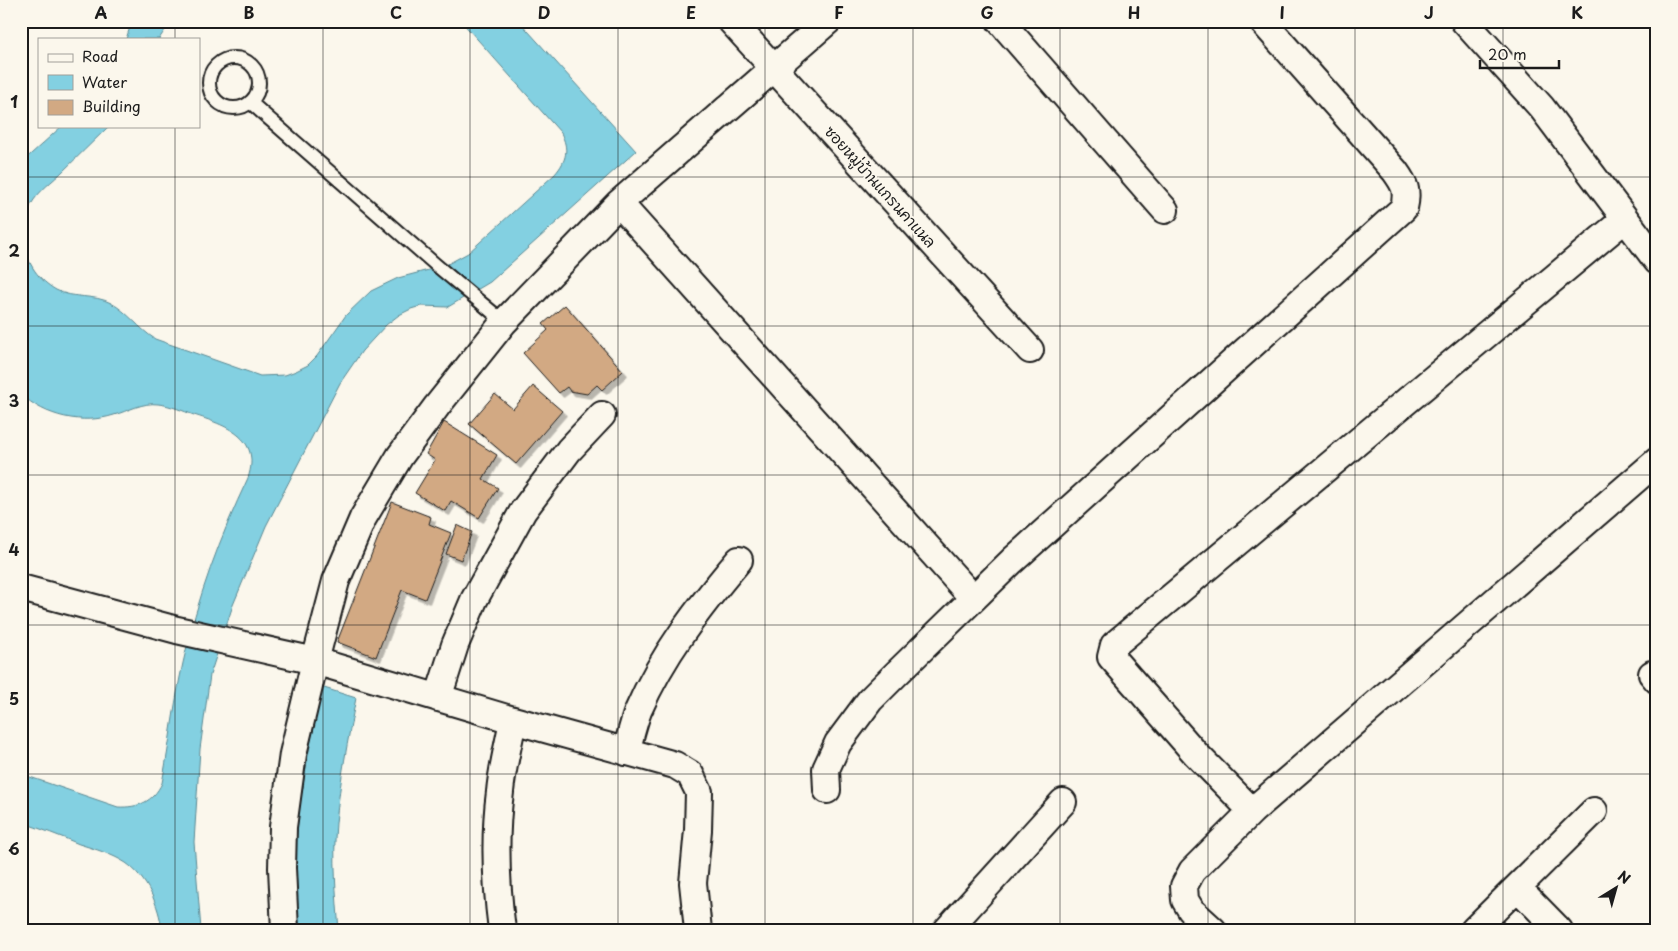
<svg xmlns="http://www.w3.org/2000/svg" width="1678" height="951" font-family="'Playpen Sans','Playpen Sans Thai',sans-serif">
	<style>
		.water { fill: #83d0e1; stroke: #5a8892 }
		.building { fill: #d2a983; stroke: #1c1c1c; filter: url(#shadow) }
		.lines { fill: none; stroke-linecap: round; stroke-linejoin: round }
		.service-casing { stroke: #1c1c1c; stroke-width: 16 }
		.minor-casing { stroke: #1c1c1c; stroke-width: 30 }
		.service { stroke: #fbf7ec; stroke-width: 12 }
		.minor { stroke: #fbf7ec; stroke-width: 26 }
		.grid { fill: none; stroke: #1c1c1c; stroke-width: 1; stroke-opacity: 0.55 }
		.labels { text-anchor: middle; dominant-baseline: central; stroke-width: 4; stroke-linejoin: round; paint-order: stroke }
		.street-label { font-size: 15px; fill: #1c1c1c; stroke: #fbf7ec }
		.neatline { fill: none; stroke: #1c1c1c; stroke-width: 2 }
		.grid-label { font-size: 16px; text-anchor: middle; font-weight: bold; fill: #1c1c1c }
	</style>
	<defs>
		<filter id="shadow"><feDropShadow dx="4.5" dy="4.5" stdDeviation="0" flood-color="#0004"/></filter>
	</defs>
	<rect width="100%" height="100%" fill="#fbf7ec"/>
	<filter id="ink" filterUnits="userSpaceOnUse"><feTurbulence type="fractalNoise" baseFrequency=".02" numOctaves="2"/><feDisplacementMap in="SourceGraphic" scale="10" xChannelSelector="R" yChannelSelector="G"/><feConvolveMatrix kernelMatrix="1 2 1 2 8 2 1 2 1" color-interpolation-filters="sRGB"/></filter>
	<g filter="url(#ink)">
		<path class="water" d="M132,21H171L159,39H126Z
			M461,21H519L636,151L490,282L448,307L421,306L411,309L399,315L386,325L362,351L340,383L266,526L233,605L210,675L200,749L194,842L201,930H162C159,905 147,878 126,863C112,854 95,849 79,844C60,836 41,829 21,822V774L118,807C138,808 153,802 162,783C170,743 174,703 183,663C197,599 220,537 248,478C262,437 225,425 194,415C183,411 170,405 158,404C143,402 128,411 114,415C83,425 45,417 21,394V163L62,126H109C93,142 76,158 60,174C48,185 34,195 28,211C24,222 23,233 25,245C27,264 39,280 56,290C73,299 94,294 111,303C128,312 139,329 155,339L260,376L285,375L296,371L308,365L317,356L346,315L371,291L398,278L444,266L468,253L555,174C567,160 569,149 561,133Z
			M321,687L356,698C348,739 340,781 336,823C333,858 336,894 339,930H297C287,848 306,767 321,687Z"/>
		<path class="building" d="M565,305L623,371L602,390L597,385L587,394L570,391L567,387L559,393L523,353L548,330L543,324Z
			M533,386L562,411L516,464L469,424L495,394L513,409Z
			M444,422L497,455L483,479L498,488L479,518L451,501L445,511L415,493L435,460L426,454Z
			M392,502L431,517L429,524L451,533L425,599L402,590L376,657L337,642Z
			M457,525L472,532L461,560L446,554Z"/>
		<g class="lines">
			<defs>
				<path id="service" d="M209 83a25 25 0 1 1 50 0a25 25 0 1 1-50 0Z
					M250,102L436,265L504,322"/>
				<path id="minor" d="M731,21L1030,350
					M1000,21L1165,210
					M1464,21L1542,108L1657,261
					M619,203L973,598
					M21,588L177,630L315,661L513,720L675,765L690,774L699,792L698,830L693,883L698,930
					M1652,674L1657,680
					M438,698L455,645L474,600L523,511L569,450L602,415
					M626,752C630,738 633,724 638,711C662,655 700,606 739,560
					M827,790L826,769L838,743L870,700L897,673L1012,561L1404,208C1408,190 1405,185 1395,171L1262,21
					M1252,811L1196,754L1111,657L1114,645L1625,219
					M1518,888L1559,930
					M285,930L282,868L283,827L293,754L315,661L336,581L363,518L400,456L437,406L504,322L619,203L828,21
					M502,930C496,884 494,838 500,792C502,768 509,743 513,720
					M947,930L1063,802
					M1213,930L1191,910L1185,900L1184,886L1192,871L1252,811L1657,461
					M1474,930L1594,811"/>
			</defs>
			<use href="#service" class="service-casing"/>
			<use href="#minor" class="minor-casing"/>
			<use href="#service" class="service"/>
			<use href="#minor" class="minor"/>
		</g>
	</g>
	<path class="grid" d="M175,21V39M323,21V930M470,21V930M618,21V930M765,21V930M913,21V930M1060,21V930M1208,21V930M1355,21V930M1503,21V930M175,126V930M21,177H1657M21,326H1657M21,475H1657M21,625H1657M21,774H1657"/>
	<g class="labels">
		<g class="street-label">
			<text transform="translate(881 186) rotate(48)">ซอยหมู่บ้านแกรนคาแนล</text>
		</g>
	</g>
	<rect width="1678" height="951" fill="none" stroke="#fbf7ec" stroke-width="55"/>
	<rect x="38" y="38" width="162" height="90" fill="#fbf7ec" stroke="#a29f99"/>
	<rect x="48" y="54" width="25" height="8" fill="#fbf7ec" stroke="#a29f99"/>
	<text x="82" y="62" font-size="15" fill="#1c1c1c">Road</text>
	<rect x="48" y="75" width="25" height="15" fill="#83d0e1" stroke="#a29f99"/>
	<text x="82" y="88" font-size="15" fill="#1c1c1c">Water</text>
	<rect x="48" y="100" width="25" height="15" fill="#d2a983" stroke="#a29f99"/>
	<text x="82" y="112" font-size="15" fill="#1c1c1c">Building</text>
	<g transform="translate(1616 888) rotate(37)" stroke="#fbf7ec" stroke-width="4" paint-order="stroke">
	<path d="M0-4L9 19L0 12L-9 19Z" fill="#1c1c1c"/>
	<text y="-8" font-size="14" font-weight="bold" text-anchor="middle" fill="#1c1c1c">N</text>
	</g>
	<path d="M1480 60v8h79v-8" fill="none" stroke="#1c1c1c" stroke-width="2.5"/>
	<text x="1488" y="60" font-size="15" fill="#1c1c1c" stroke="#fbf7ec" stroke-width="4" paint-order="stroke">20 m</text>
	<rect x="28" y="28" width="1622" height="896" class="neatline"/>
	<g class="grid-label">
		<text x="101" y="19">A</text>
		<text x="249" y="19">B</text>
		<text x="396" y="19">C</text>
		<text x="544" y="19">D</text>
		<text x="691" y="19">E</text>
		<text x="839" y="19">F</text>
		<text x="987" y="19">G</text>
		<text x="1134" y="19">H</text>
		<text x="1282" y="19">I</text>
		<text x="1429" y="19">J</text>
		<text x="1577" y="19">K</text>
		<text x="14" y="108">1</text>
		<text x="14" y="257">2</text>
		<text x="14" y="407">3</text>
		<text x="14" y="556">4</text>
		<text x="14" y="705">5</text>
		<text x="14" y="855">6</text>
	</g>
</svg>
